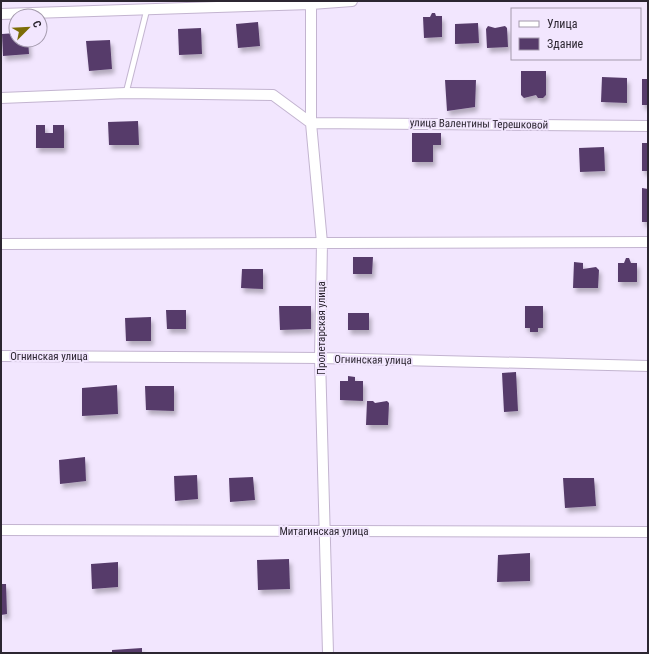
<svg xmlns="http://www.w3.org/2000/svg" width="649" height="654" font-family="'Roboto Condensed',sans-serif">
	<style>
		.building { fill: #563b6a; filter: url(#shadow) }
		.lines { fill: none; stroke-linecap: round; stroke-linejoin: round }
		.service-casing { stroke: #c3b4d0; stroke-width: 7 }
		.minor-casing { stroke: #c3b4d0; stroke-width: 12 }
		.service { stroke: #fff; stroke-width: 5 }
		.minor { stroke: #fff; stroke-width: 10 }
		.labels { text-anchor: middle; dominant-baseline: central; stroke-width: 4; stroke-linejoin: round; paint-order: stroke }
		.street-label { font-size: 11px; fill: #2c2631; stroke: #f2e6fe }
	</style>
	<defs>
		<filter id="shadow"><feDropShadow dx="2.5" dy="4.5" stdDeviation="2" flood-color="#0004"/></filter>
	</defs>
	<rect width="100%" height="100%" fill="#f2e6fe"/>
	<path class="building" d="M432,13H435L436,16H442V37L424,38L423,17H430Z
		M258,22L260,46L238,48L236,24Z
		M478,23L479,43L455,44V24Z
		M488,26L495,28L505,26L507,28L508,47L487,48L486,29Z
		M201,28L202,54L179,55L178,29Z
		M16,33V40H28L29,54L3,56L2,34Z
		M110,40L112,69L89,71L86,41Z
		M521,71H546V95L543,98H538L536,95L524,98L521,95Z
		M602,77L627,78V103L601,102Z
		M642,79H648V105H642Z
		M445,80H476L475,107L447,111Z
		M138,121L139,145H109L108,122Z
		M36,125H45V133H53V125H64V148H36Z
		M412,133H441V145H433V162H412Z
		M642,143H648V171H642Z
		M604,147L605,171L580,172L579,148Z
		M642,188L648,189V222H642Z
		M353,257H373L372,274H353Z
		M626,258H629L631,263H637V282H618V263H624Z
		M574,262L583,263V269L596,267L599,270L598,288H573Z
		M242,269H263V289L241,288Z
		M279,306H311V329L280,330Z
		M525,306H543V328H538V332H530V328H525Z
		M166,310H186V329H167Z
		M348,313H369V330H348Z
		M151,317V341H126L125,318Z
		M516,372L518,411L504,412L502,373Z
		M348,376L355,377V381H363V401L340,400V381H348Z
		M117,385L118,414L82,416V388Z
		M145,386H174V411L146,410Z
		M367,401H373L375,403L387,401L389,403L388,425H366Z
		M85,457L86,481L60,484L59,460Z
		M197,475L198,499L175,501L174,476Z
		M253,477L255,500L230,502L229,478Z
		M563,478H594L596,506L565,508Z
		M530,553V581L497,582L498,555Z
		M289,559L290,589L258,590L257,560Z
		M118,562V587L92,589L91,564Z
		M1,584H6L7,614L1,615Z
		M142,648V653H112V650Z"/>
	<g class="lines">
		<defs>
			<path id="service" d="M126,93L147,9"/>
			<path id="minor" d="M311,4V123L322,243L320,358L328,653
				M1,14L311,4L352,1
				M1,98L126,93L273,95L311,123L648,126
				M1,244L648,242
				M1,356L320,358L648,366
				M1,530L648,532"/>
		</defs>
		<use href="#service" class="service-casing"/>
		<use href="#minor" class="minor-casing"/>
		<use href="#service" class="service"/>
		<use href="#minor" class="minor"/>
	</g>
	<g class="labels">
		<g class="street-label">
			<text transform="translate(479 124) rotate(1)">улица Валентины Терешковой</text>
			<text transform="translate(321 328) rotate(-90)">Пролетарская улица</text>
			<text x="49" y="356">Огнинская улица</text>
			<text transform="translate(373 360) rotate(1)">Огнинская улица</text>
			<text x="324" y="531">Митагинская улица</text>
		</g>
	</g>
	<rect width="649" height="654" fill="none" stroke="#2c2631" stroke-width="4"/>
	<rect x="511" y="8" width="130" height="52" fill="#f2e6fe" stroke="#a399ac"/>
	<rect x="519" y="21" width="20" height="6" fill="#ffffff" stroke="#a399ac"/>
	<text x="547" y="28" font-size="12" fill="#2c2631">Улица</text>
	<rect x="519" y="38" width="20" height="12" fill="#563b6a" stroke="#a399ac"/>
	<text x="547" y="48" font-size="12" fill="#2c2631">Здание</text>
	<g transform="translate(28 28) rotate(66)"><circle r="19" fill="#f2e6fe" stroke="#a399ac"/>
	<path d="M0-3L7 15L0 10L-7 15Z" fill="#7c6d07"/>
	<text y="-6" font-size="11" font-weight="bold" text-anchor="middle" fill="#2c2631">С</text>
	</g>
</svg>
